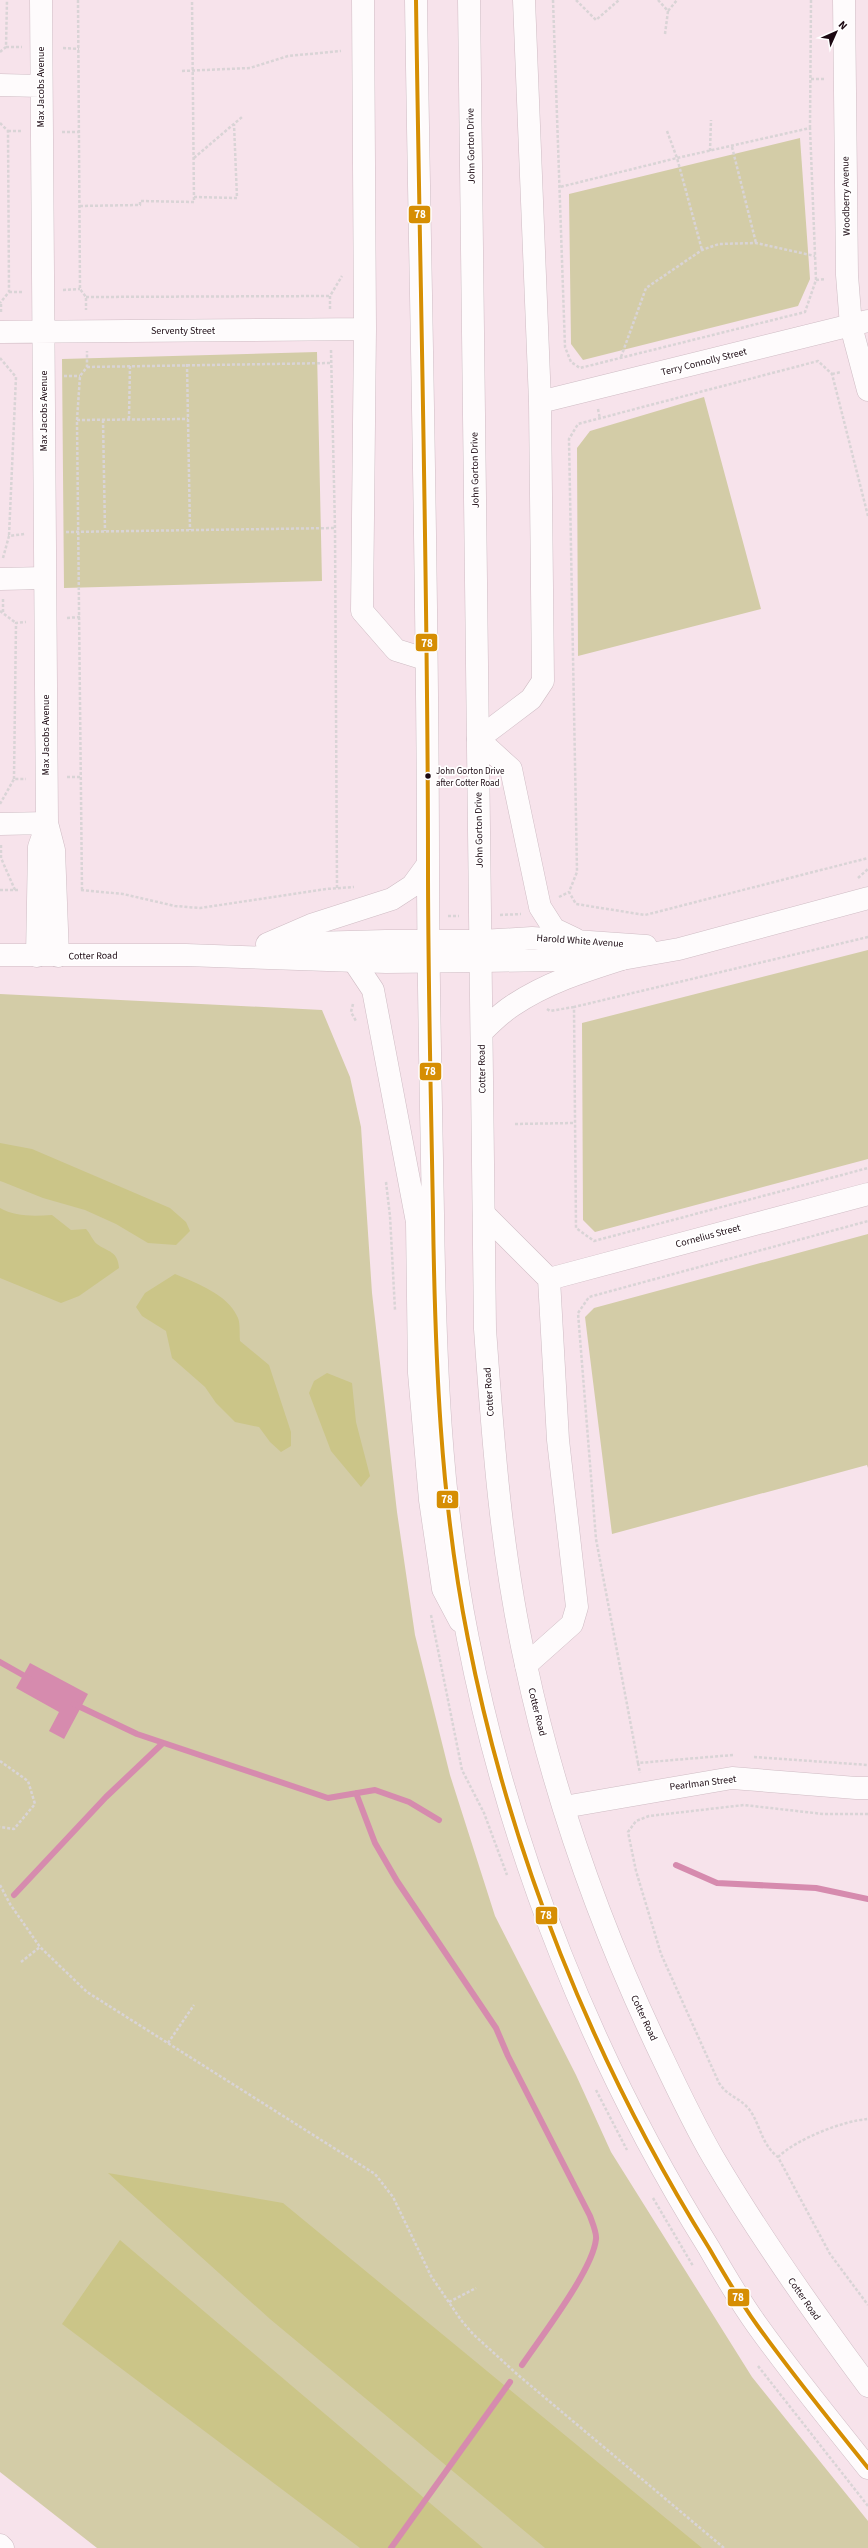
<svg xmlns="http://www.w3.org/2000/svg" width="868" height="2548" font-family="'Source Sans 3',sans-serif">
	<style>
		.green { fill: #d3cca7 }
		.forest { fill: #cbc588 }
		.water { fill: #d68bae }
		.lines { fill: none; stroke-linecap: round; stroke-linejoin: round }
		.stream { stroke: #d68bae; stroke-width: 6 }
		.minor-casing { stroke: #cfbcc4; stroke-width: 23 }
		.tertiary-casing { stroke: #cfbcc4; stroke-width: 23 }
		.secondary-casing { stroke: #cfbcc4; stroke-width: 23 }
		.primary-casing { stroke: #cfbcc4; stroke-width: 23 }
		.path { stroke: #d9d4d6; stroke-width: 2.5; stroke-dasharray: 3 2; stroke-linecap: butt }
		.minor { stroke: #fefbfc; stroke-width: 22 }
		.tertiary { stroke: #fefbfc; stroke-width: 22 }
		.secondary { stroke: #fefbfc; stroke-width: 22 }
		.primary { stroke: #fefbfc; stroke-width: 22 }
		.bus-1-casing { stroke: #fff; stroke-width: 7 }
		.bus-1 { stroke: #d68e03; stroke-width: 4 }
		.bus-dot { fill: #1c0912; stroke: #fff; stroke-width: 1.5 }
		.labels { text-anchor: middle; dominant-baseline: central; stroke-width: 3.5; stroke-linejoin: round; paint-order: stroke }
		.bus-label { font-size: 9px; fill: #1c0912; stroke: #fff; text-anchor: start }
		.street-label { font-size: 10px; fill: #1c0912; stroke: #fff }
		.line-badge { stroke: #fff; stroke-width: 1.5 }
		.badge-label { font-size: 11px; text-anchor: middle; font-weight: bold; fill: #fff }
	</style>
	<rect width="100%" height="100%" fill="#f7e3eb"/>
	<path class="green" d="M800,138L810,279L798,306L583,360L571,344L569,194Z
		M317,352L322,581L64,588L62,359Z
		M704,397L761,609L578,656L577,448L590,431Z
		M868,950V1159L595,1232L583,1220L582,1023Z
		M0,994L322,1010L350,1077L361,1127L372,1293L397,1512L415,1635L450,1775L495,1916L576,2075L611,2152L752,2377L868,2521V2548H97L0,2472Z
		M868,1234V1468L867,1465L612,1534L585,1317L594,1308Z"/>
	<path class="forest" d="M0,1143L32,1149L170,1208L186,1222L190,1231L176,1245L148,1243L116,1224L85,1210L43,1198L3,1182L0,1181Z
		M0,1208C15,1217 34,1216 52,1215L71,1230L86,1229C90,1233 93,1241 97,1244C108,1252 118,1251 119,1268L79,1296L61,1303L0,1278Z
		M175,1274C196,1283 227,1294 237,1316C241,1323 239,1334 240,1341L269,1365L291,1432V1446L281,1452L270,1442L259,1427L235,1422L216,1403L205,1387L172,1358L166,1331L142,1316L136,1307L145,1293Z
		M327,1373L352,1383L356,1422L370,1476L361,1487L331,1451L309,1393L314,1381Z
		M108,2173L283,2203L702,2548H545L270,2319Z
		M120,2240L483,2548H360L62,2324Z"/>
	<path class="water" d="M30,1663L88,1694L64,1739L49,1731L59,1712L16,1688Z"/>
	<g class="lines">
		<path class="stream" d="M0,1662L30,1679
			M74,1704L137,1734L328,1798L375,1790L409,1802L439,1820
			M356,1793L375,1843L397,1881L496,2028L508,2056L590,2216C592,2222 597,2233 596,2239C593,2270 541,2337 522,2365
			M676,1865L717,1883L816,1888L868,1899
			M14,1895L106,1797L163,1743
			M391,2548L510,2382"/>
		<defs>
			<path id="minor" d="M41,0L47,823L54,850L58,956
				M363,0L365,329L362,611L396,650L425,659
				M844,0L847,275L851,326L868,390
				M0,85L41,86
				M0,332L365,329
				M540,402L868,321
				M0,579L45,578
				M478,739L531,699L543,681L540,402L524,0
				M0,824L47,823
				M37,956L39,847L45,830
				M484,1214L549,1279L558,1440L577,1607L572,1624L526,1665
				M549,1279L868,1194
				M564,1807L732,1778L856,1788H868"/>
			<path id="tertiary" d="M481,941L532,938L646,946
				M482,961L622,959L679,949L868,898"/>
			<path id="secondary" d="M274,944L386,941H481
				M0,955H186L386,962L482,961
				M0,2545L3,2548"/>
			<path id="primary" d="M416,0C420,288 428,577 428,866C428,982 431,1098 433,1214C435,1356 440,1499 468,1639C510,1854 593,2062 709,2248C724,2274 739,2300 757,2325C792,2374 830,2421 868,2468
				M469,0L485,1329C493,1441 501,1554 526,1665C554,1796 599,1923 656,2044C674,2082 692,2121 713,2157C760,2237 813,2312 868,2386
				M478,739L511,769L540,907L554,929L575,939
				M267,944L311,925L392,899L412,886L428,864
				M353,960L373,990L417,1222L419,1373L430,1500L443,1589L460,1621
				M482,1032C491,1023 501,1013 512,1006C546,983 584,971 622,959"/>
		</defs>
		<use href="#minor" class="minor-casing"/>
		<use href="#tertiary" class="tertiary-casing"/>
		<use href="#secondary" class="secondary-casing"/>
		<use href="#primary" class="primary-casing"/>
		<path class="path" d="M78,0L80,289L86,297V310
			M553,0L565,347L571,362L580,368L805,312L816,280L810,128L677,158L560,187
			M576,0L596,20L619,0
			M658,0L668,11L677,0
			M665,34L668,11
			M6,47H22
			M63,48L79,49
			M0,52L6,47L7,0
			M182,71L250,68L288,56L341,51
			M811,79H824
			M0,123L8,131L9,292L0,303
			M810,128L811,0
			M8,131H21
			M667,131L677,158L702,250
			M62,132H79
			M732,147L756,243
			M710,151L711,120
			M194,158L242,117
			M194,197L237,198L234,124
			M80,206L140,205V201L194,202L192,0
			M816,280L826,279
			M63,290L80,289
			M9,292H22
			M86,297L330,296
			M330,309V296L342,276
			M1,312V303
			M331,350L335,528L337,888
			M621,357L646,288L702,250L719,244L756,243L815,256
			M0,358L16,377L9,536
			M187,364L190,530
			M87,367L331,363
			M832,374L841,372
			M64,376H80
			M598,409L600,419
			M129,419L130,365
			M77,420L188,419
			M103,420L105,531
			M868,516L832,374L818,361L578,424L569,439L577,872L569,892L576,904L645,915L868,858
			M66,532L335,528
			M3,558L9,536L25,534
			M3,599V612
			M0,611L16,623
			M67,618L80,617
			M67,777H81
			M14,779L16,623L26,622
			M0,804L14,779H26
			M1,845V858L15,890
			M858,878L868,869
			M0,890H18
			M81,890L123,894L175,906L200,908L326,889L354,887
			M82,890L77,420L80,376L87,367V351
			M559,897L569,892
			M500,915L521,914
			M448,916H459
			M868,937L574,1007L576,1228L594,1241L868,1168
			M353,1004L351,1012L356,1021
			M547,1009L550,1011L574,1007
			M515,1124L574,1123
			M386,1182L390,1216L395,1310
			M431,1615L462,1770L484,1813L507,1875
			M733,1755L638,1763L596,1539L578,1313L589,1297L868,1221
			M754,1757L868,1765
			M0,1761L28,1781L35,1804L14,1829L0,1827
			M638,1763L640,1773
			M868,1814H823L744,1805L649,1816L636,1821L628,1832L636,1871L661,1954L719,2083C729,2097 734,2095 745,2105C760,2118 759,2143 778,2157L830,2254L868,2305
			M0,1885L10,1904L40,1947L87,1992L375,2174L393,2197L431,2276L461,2320L473,2334L518,2375L724,2548
			M21,1962L40,1947
			M168,2043L194,2005
			M596,2090L627,2150
			M778,2157C797,2139 842,2121 868,2119
			M653,2198L693,2266
			M449,2302L476,2288
			M758,2366L868,2506"/>
		<use href="#minor" class="minor"/>
		<use href="#tertiary" class="tertiary"/>
		<use href="#secondary" class="secondary"/>
		<use href="#primary" class="primary"/>
		<defs>
			<path id="bus-1" d="M416,0C420,288 428,577 428,866C428,982 431,1098 433,1214C435,1356 440,1499 468,1639C510,1854 593,2062 709,2248C724,2274 739,2300 757,2325C792,2374 830,2421 868,2468"/>
		</defs>
		<use href="#bus-1" class="bus-1-casing"/>
		<use href="#bus-1" class="bus-1"/>
	</g>
	<circle class="bus-dot" cx="428" cy="776" r="3.5"/>
	<g class="labels">
		<g class="bus-label">
			<text x="436" y="771">John Gorton Drive<tspan x="436" dy="12">after Cotter Road</tspan></text>
		</g>
		<g class="street-label">
			<text transform="translate(41 87) rotate(-90)">Max Jacobs Avenue</text>
			<text transform="translate(471 146) rotate(-91)">John Gorton Drive</text>
			<text transform="translate(846 196) rotate(-91)">Woodberry Avenue</text>
			<text x="183" y="331">Serventy Street</text>
			<text transform="translate(704 362) rotate(-14)">Terry Connolly Street</text>
			<text transform="translate(44 411) rotate(-90)">Max Jacobs Avenue</text>
			<text transform="translate(475 470) rotate(-91)">John Gorton Drive</text>
			<text transform="translate(46 735) rotate(-90)">Max Jacobs Avenue</text>
			<text transform="translate(479 830) rotate(-91)">John Gorton Drive</text>
			<text transform="translate(580 941) rotate(4)">Harold White Avenue</text>
			<text transform="translate(93 956) rotate(-1)">Cotter Road</text>
			<text transform="translate(482 1069) rotate(-91)">Cotter Road</text>
			<text transform="translate(708 1236) rotate(-15)">Cornelius Street</text>
			<text transform="translate(489 1392) rotate(-94)">Cotter Road</text>
			<text transform="translate(537 1712) rotate(76)">Cotter Road</text>
			<text transform="translate(703 1783) rotate(-7)">Pearlman Street</text>
			<text transform="translate(644 2018) rotate(65)">Cotter Road</text>
			<text transform="translate(804 2299) rotate(55)">Cotter Road</text>
		</g>
	</g>
	<g class="line-badge">
		<rect x="408" y="205" width="23" height="19" rx="4" fill="#d68e03"/>
		<rect x="415" y="633" width="23" height="19" rx="4" fill="#d68e03"/>
		<rect x="419" y="1062" width="23" height="19" rx="4" fill="#d68e03"/>
		<rect x="436" y="1490" width="23" height="19" rx="4" fill="#d68e03"/>
		<rect x="535" y="1906" width="23" height="19" rx="4" fill="#d68e03"/>
		<rect x="727" y="2288" width="23" height="19" rx="4" fill="#d68e03"/>
	</g>
	<g class="badge-label">
		<text x="420" y="218">78</text>
		<text x="427" y="647">78</text>
		<text x="430" y="1075">78</text>
		<text x="447" y="1503">78</text>
		<text x="546" y="1919">78</text>
		<text x="738" y="2301">78</text>
	</g>
	<g transform="translate(836 32) rotate(45)" stroke="#ffffff" stroke-width="3" paint-order="stroke">
	<path d="M0-3L7 15L0 10L-7 15Z" fill="#1c0912"/>
	<text y="-6" font-size="11" font-weight="bold" text-anchor="middle" fill="#1c0912">N</text>
	</g>
</svg>
